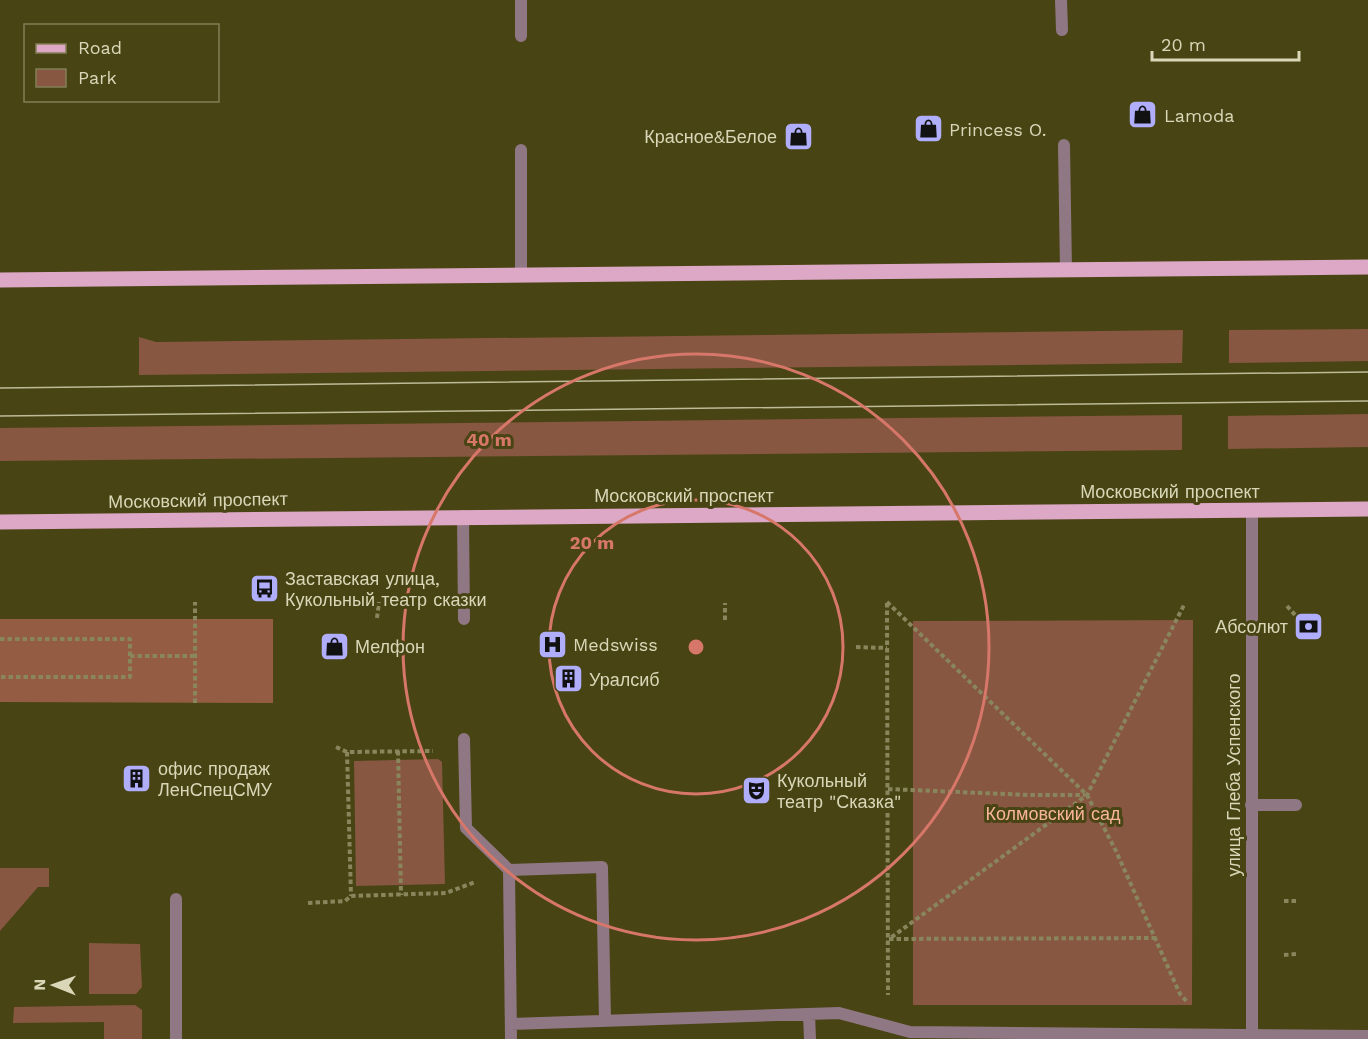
<svg xmlns="http://www.w3.org/2000/svg" width="1368" height="1039" font-family="'Work Sans',sans-serif">
	<style>
		.green { fill: #875741 }
		.forest { fill: #935c43 }
		.lines { fill: none; stroke-linecap: round; stroke-linejoin: round }
		.path { stroke: #89865e; stroke-width: 4; stroke-dasharray: 4.5 3; stroke-linecap: butt }
		.lane { stroke: #907784; stroke-width: 12 }
		.street { stroke: #907784; stroke-width: 12 }
		.primary { stroke: #dda8c5; stroke-width: 15 }
		.tram { stroke: #bdbb98; stroke-width: 1.5 }
		.ring { fill: none; stroke: #d77769; stroke-width: 3 }
		.labels { text-anchor: middle; dominant-baseline: central; stroke-width: 6; stroke-linejoin: round; paint-order: stroke }
		.poi-label { font-size: 18px; fill: #d9d7b8; stroke: #484414; text-anchor: start }
		.street-label { font-size: 18px; fill: #d9d7b8; stroke: #484414 }
		.park-label { font-size: 18px; fill: #f8b597; stroke: #484414 }
		.centre { fill: #d77769; stroke: #484414; stroke-width: 3 }
		.ring-label { font-size: 18px; text-anchor: middle; font-weight: bold; fill: #d77769; stroke: #484414; stroke-width: 6; stroke-linejoin: round; paint-order: stroke }
	</style>
	<rect width="100%" height="100%" fill="#484414"/>
	<path class="green" d="M1368,329V361L1229,363V330Z
		M1183,330L1182,363L139,375V337L156,342Z
		M1368,414V447L1228,449V416Z
		M1182,415V450L0,461V428Z
		M1193,620L1192,1005H913V621Z
		M438,759L442,762L445,884L356,886L354,761Z
		M0,868H49V887H38L0,931Z
		M89,943L140,944L142,987L136,994H89Z
		M135,1005L142,1010V1039H104V1022L13,1023L14,1007Z"/>
	<path class="forest" d="M0,619H273V703L0,702Z"/>
	<g class="lines">
		<path class="path" d="M887,602L1087,795L1116,851L1180,994L1188,1003
			M887,603L888,995
			M1287,606L1296,616
			M377,618L379,602
			M725,620V603
			M0,639H130V677H0
			M856,647L887,648
			M130,656H195
			M195,703V602
			M336,747L347,752L433,751
			M398,751L401,895
			M347,752L351,896
			M888,789L1029,795H1085
			M1284,901H1296
			M308,903L345,901L351,896L446,893L475,882
			M1156,938L889,939L1087,795L1185,603
			M1284,955L1296,954"/>
		<path class="lane" d="M1061,0L1062,30
			M521,36V0
			M1064,145L1066,270
			M521,150V275
			M463,516L464,619
			M464,739L466,828L509,870L602,867L605,1021
			M1251,805H1296
			M509,870L511,1039
			M809,1014L810,1039
			M511,1024L839,1013L910,1032L1368,1036
			M176,1039V899"/>
		<path class="street" d="M1252,510V1039"/>
		<path class="primary" d="M0,280L1368,267
			M0,522L1368,509"/>
		<path class="tram" d="M0,388L1368,372
			M0,416L1368,401"/>
	</g>
	<g class="ring">
		<circle cx="696" cy="647" r="147"/>
		<circle cx="696" cy="647" r="293"/>
	</g>
	<defs>
		<symbol id="shop-square" viewBox="-11 -11 22 22"><rect x="-9" y="-9" width="18" height="18" rx="4" fill="#b0aefa" stroke="#484414"/><path d="M-5-2.5h2.3a2.7 3.5 0 0 1 5.4 0H5L5.5 6h-11ZM-1.5-2.5h3a1.5 2.3 0 0 0-3 0Z" fill="#111"/></symbol>
		<symbol id="bus-square" viewBox="-11 -11 22 22"><rect x="-9" y="-9" width="18" height="18" rx="4" fill="#b0aefa" stroke="#484414"/><path d="M-5-6H5V4H4V6H2V4H-2V6H-4V4H-5ZM-3.5-4V0h7V-4ZM-3.5 1.2v1.5H-2V1.2ZM2 1.2v1.5H3.5V1.2Z" fill="#111"/></symbol>
		<symbol id="bank-square" viewBox="-11 -11 22 22"><rect x="-9" y="-9" width="18" height="18" rx="4" fill="#b0aefa" stroke="#484414"/><path d="M-6-4H6V4H-6ZM0-2.3a2.3 2.3 0 1 0 0 4.6a2.3 2.3 0 1 0 0-4.6Z" fill="#111"/></symbol>
		<symbol id="hospital-square" viewBox="-11 -11 22 22"><rect x="-9" y="-9" width="18" height="18" rx="4" fill="#b0aefa" stroke="#484414"/><path d="M-5-5h3v3.5h4V-5h3V5h-3V1.5h-4V5h-3Z" fill="#111"/></symbol>
		<symbol id="building-square" viewBox="-11 -11 22 22"><rect x="-9" y="-9" width="18" height="18" rx="4" fill="#b0aefa" stroke="#484414"/><path d="M-4-6H4V6H1V3H-1V6H-4ZM-2.5-4.3h1.7v1.8h-1.7ZM.8-4.3h1.7v1.8H.8ZM-2.5-1h1.7V.8h-1.7ZM.8-1h1.7V.8H.8Z" fill="#111"/></symbol>
		<symbol id="theatre-square" viewBox="-11 -11 22 22"><rect x="-9" y="-9" width="18" height="18" rx="4" fill="#b0aefa" stroke="#484414"/><path d="M-5-5.5Q0-4 5-5.5V0Q5 5 0 6Q-5 5-5 0ZM-3.3-2.5H-1v1.5H-3.3ZM1-2.5H3.3v1.5H1ZM-2.8 1Q0 5.5 2.8 1Z" fill="#111"/></symbol>
	</defs>
	<g fill-rule="evenodd">
		<use href="#shop-square" x="1126" y="98" width="33" height="33"/>
		<use href="#shop-square" x="912" y="112" width="33" height="33"/>
		<use href="#shop-square" x="782" y="120" width="33" height="33"/>
		<use href="#bus-square" x="248" y="572" width="33" height="33"/>
		<use href="#bank-square" x="1292" y="610" width="33" height="33"/>
		<use href="#hospital-square" x="536" y="628" width="33" height="33"/>
		<use href="#shop-square" x="318" y="630" width="33" height="33"/>
		<use href="#building-square" x="552" y="662" width="33" height="33"/>
		<use href="#building-square" x="120" y="762" width="33" height="33"/>
		<use href="#theatre-square" x="740" y="774" width="33" height="33"/>
	</g>
	<g class="labels">
		<g class="poi-label">
			<text x="1164" y="115">Lamoda</text>
			<text x="949" y="129">Princess O.</text>
			<text x="777" y="136" text-anchor="end">Красное&amp;Белое</text>
			<text x="285" y="578">Заставская улица,<tspan x="285" dy="21">Кукольный театр сказки</tspan></text>
			<text x="1288" y="626" text-anchor="end">Абсолют</text>
			<text x="573" y="644">Medswiss</text>
			<text x="355" y="646">Мелфон</text>
			<text x="589" y="679">Уралсиб</text>
			<text x="158" y="768">офис продаж<tspan x="158" dy="21">ЛенСпецСМУ</tspan></text>
			<text x="777" y="780">Кукольный<tspan x="777" dy="21">театр "Сказка"</tspan></text>
		</g>
		<g class="street-label">
			<text x="1170" y="491">Московский проспект</text>
			<text x="684" y="495">Московский проспект</text>
			<text transform="translate(198 500) rotate(-1)">Московский проспект</text>
			<text transform="translate(1233 775) rotate(-90)">улица Глеба Успенского</text>
		</g>
		<g class="park-label">
			<text x="1053" y="813">Колмовский сад</text>
		</g>
	</g>
	<circle cx="696" cy="647" r="9" class="centre"/>
	<g class="ring-label">
		<text x="489" y="446">40 m</text>
		<text x="592" y="549">20 m</text>
	</g>
	<rect x="24" y="24" width="195" height="78" fill="#484414" stroke="#827f56" stroke-width="1.5"/>
	<rect x="36" y="44" width="30" height="9" fill="#dda8c5" stroke="#827f56" stroke-width="1.5"/>
	<text x="78" y="54" font-size="18" fill="#d9d7b8">Road</text>
	<rect x="36" y="69" width="30" height="18" fill="#875741" stroke="#827f56" stroke-width="1.5"/>
	<text x="78" y="84" font-size="18" fill="#d9d7b8">Park</text>
	<g transform="translate(54 985) rotate(271)" stroke="#484414" stroke-width="4.5" paint-order="stroke">
	<path d="M0-4.5L10 22L0 15L-10 22Z" fill="#d9d7b8"/>
	<text y="-9" font-size="16" font-weight="bold" text-anchor="middle" fill="#d9d7b8">N</text>
	</g>
	<path d="M1152 51v9h147v-9" fill="none" stroke="#d9d7b8" stroke-width="3"/>
	<text x="1161" y="51" font-size="18" fill="#d9d7b8" stroke="#484414" stroke-width="4.5" paint-order="stroke">20 m</text>
</svg>
